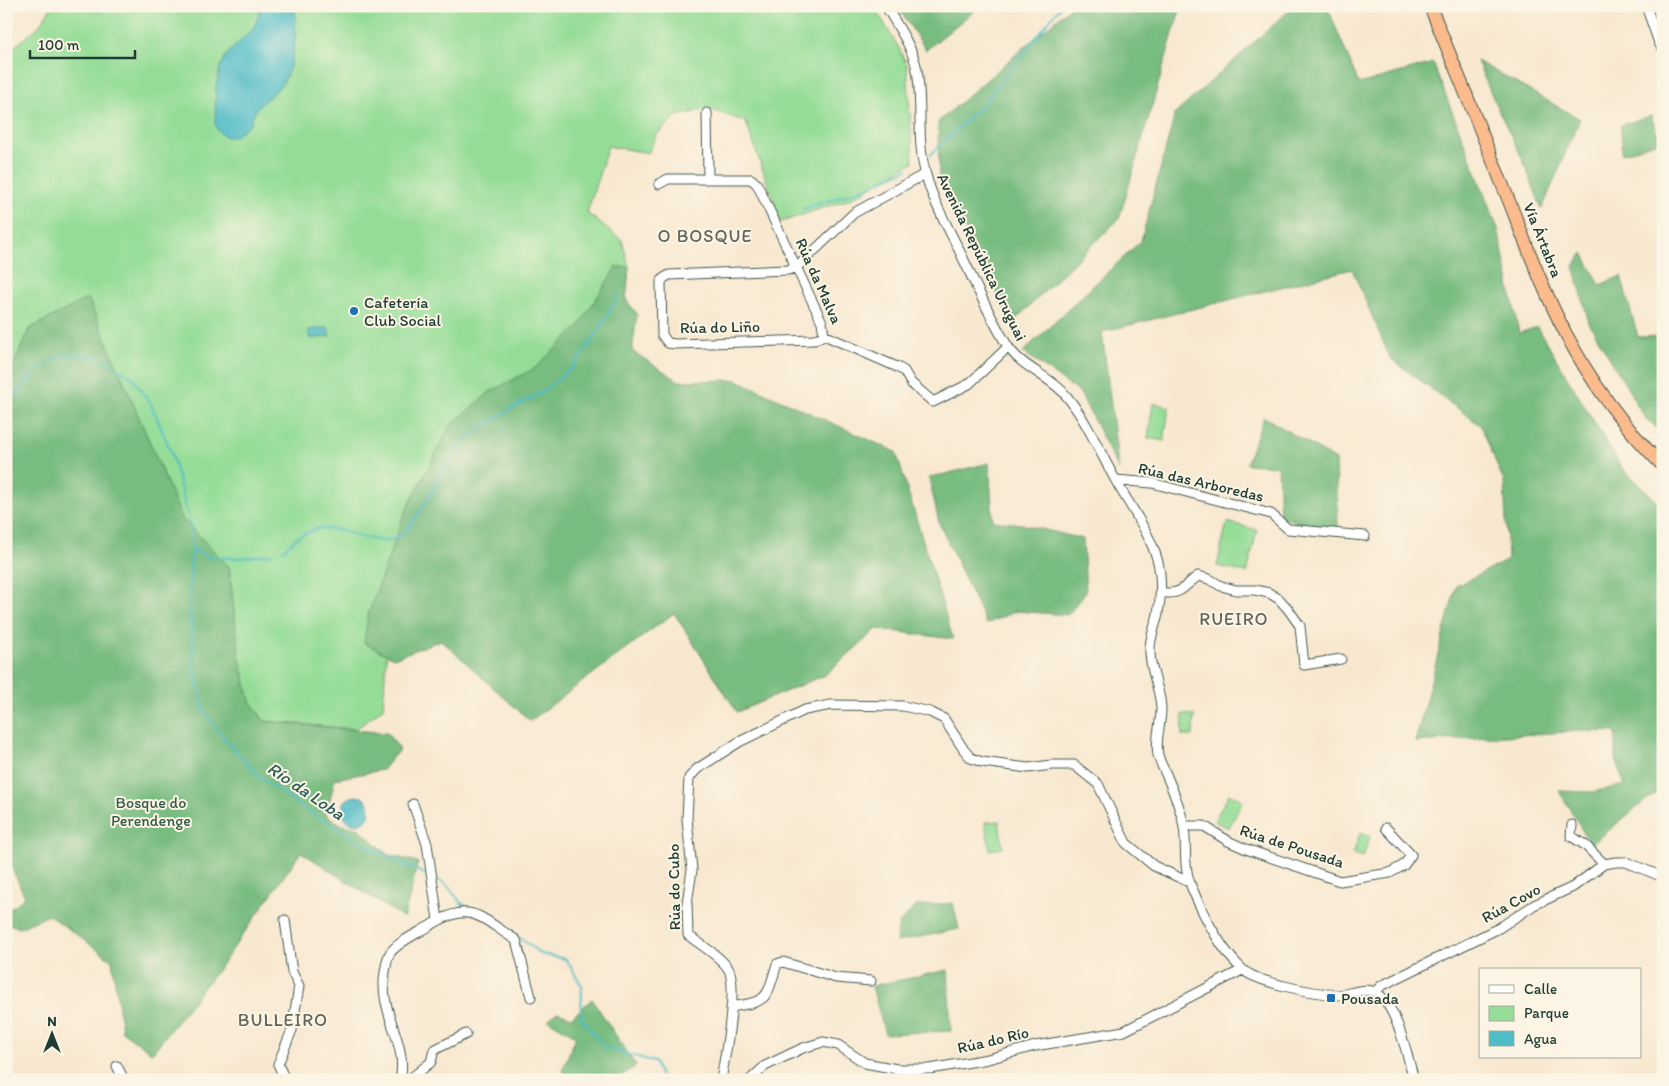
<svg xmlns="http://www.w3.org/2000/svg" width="1669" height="1086" font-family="Itim,sans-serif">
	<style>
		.green { fill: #95dd97; stroke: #5a8d66 }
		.forest { fill: #78bc80; stroke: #4c7c5a }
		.water { fill: #4fbcc7; stroke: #377c7e }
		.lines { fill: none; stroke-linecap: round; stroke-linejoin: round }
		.stream { stroke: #4fbcc7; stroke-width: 2 }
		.minor-casing { stroke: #40574b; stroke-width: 11 }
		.highway-casing { stroke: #40574b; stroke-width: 14 }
		.minor { stroke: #fff; stroke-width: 9 }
		.highway { stroke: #fbbb8c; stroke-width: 12 }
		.poi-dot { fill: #1f6fb2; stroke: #fcf5e5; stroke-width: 2 }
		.labels { text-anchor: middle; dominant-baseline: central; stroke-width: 4; stroke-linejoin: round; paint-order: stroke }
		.street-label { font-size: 16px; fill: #1f3d34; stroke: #fcf5e5 }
		.poi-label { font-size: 16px; fill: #1f3d34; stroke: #fcf5e5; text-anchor: start }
		.park-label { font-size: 16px; fill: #375d48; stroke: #fcf5e5 }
		.neighbourhood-label { font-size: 18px; letter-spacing: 1px; fill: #63665a; stroke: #fcf5e5 }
		.water-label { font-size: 18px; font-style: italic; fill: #2b5d59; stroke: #fcf5e5 }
	</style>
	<rect width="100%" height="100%" fill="#fcf5e5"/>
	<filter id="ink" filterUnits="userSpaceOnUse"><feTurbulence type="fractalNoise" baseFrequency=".02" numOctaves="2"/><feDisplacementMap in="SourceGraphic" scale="10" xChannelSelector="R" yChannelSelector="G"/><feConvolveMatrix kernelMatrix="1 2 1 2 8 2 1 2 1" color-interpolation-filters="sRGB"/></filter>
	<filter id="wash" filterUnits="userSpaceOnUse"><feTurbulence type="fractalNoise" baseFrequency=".0096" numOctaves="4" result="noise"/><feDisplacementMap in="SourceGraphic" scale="20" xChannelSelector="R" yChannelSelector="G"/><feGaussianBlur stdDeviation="1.12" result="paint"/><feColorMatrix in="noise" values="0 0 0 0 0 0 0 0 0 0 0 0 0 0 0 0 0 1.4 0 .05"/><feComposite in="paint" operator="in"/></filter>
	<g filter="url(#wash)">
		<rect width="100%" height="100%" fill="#f8e8d0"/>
		<path class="green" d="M52,6H874L900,50L907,65L913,162L853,198L781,222L746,122L709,109L677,116L657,134L648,153L608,146L587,213L622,240L629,267L626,300L637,314L389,614L383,708L356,729L264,721L250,701L239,655L229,567L182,518L88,299L29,329L6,382V51L11,50L40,25Z
			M1153,403L1169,407L1164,441L1148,438Z
			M1227,522L1257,530L1247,573L1217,566Z
			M1183,714L1194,715L1193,736H1182Z
			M1229,794L1243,800L1229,828L1214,821Z
			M999,821L1003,848L990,850L985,822Z
			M1360,833L1370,836L1363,857L1353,854Z"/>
		<path class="forest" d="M897,6H980L926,50Z
			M1072,6H1181L1119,219L1012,323L939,177L938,122Z
			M1294,6H1327L1359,84L1433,63L1498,229L1519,333L1537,327L1622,468L1663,507V790L1646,800L1591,845L1559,791L1592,792L1625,785L1616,762V732L1582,731L1415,742L1456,586L1508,560L1504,482L1481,426L1390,358L1352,269L1102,332L1119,470L1080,393L1023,352L1141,241L1175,114Z
			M1477,61L1580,119L1542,209L1522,158L1497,107Z
			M1651,116L1660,141L1622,154L1621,125Z
			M1583,253L1600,285L1621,276L1638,337L1663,336V433L1645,418L1589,323L1574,266Z
			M616,267H629L626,300L637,314L632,351L679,381L737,380L896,452L953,639L877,629L825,675L737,712L674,613L530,721L441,640L394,658L364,643L368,615L403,517L449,427L490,392L535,368L579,326Z
			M88,298L182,518L229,567L239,655L250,701L264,721L387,733L400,749L382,770L335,779L326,815L342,825L359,829L389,855L418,862L404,918L301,852L223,963L152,1053L122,1031L112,960L49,915L20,928L6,923V912L25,897L6,855V383L29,329Z
			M1264,417L1336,460L1338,527L1306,526L1280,516L1278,466L1246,464Z
			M989,463L993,521L1021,524L1083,539L1086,592L1068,615L1016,611L986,624L939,523L929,478Z
			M953,903L959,929L896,942L899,923L916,906Z
			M948,970L951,1031L885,1034L872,986Z
			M592,999L636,1066L615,1080H574L562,1071L576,1036L548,1020L557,1012L572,1017Z"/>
		<path class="water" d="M260,6H295C297,27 295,69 281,85C271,98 253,106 251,123L235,136L225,137L218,131L215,124L216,87L220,67L227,54L253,29L258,17Z
			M328,327L330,336L310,339L308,330Z
			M342 810a14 14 0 1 1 28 0a14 14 0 1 1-28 0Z"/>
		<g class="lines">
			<path class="stream" d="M930,155L982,105L1061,6
				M803,209L859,191L908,169
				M6,409L33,373L65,354L96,356L132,377L151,404L171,452L191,526L192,549L189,593L194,668L204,711L225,739L262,779L306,810L364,844L429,876
				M192,549L209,557L241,558L272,554
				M283,550L299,536L318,528L341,530L361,537L384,541L393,539L406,531L428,499L446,465L469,437L507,411L539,394L572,368L600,329L618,295
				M436,879L447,885L461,903L474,910
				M519,937L541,954L566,959L582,986L581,1017L604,1047L655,1062L662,1080"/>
		</g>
	</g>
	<g filter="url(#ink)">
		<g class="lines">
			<defs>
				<path id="minor" d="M886,6C897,26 913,47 917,70C923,105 916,141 926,175C933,202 948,227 960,252C975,283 989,316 1007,345C1020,366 1045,374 1062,391C1084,414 1100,453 1116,481C1130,506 1150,533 1158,562C1162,579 1161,597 1158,614C1155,627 1149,639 1150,652C1150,672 1161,690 1161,709C1161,725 1155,739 1158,755C1160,763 1165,771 1168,779C1174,793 1180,807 1183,822C1188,843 1182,865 1191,886C1202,912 1221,950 1242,969C1257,983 1314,993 1336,995C1348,995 1363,987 1375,992C1396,1002 1408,1058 1414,1080
					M1646,6L1659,43L1663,48
					M707,113L708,178
					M659,184L668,179H751L757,184L822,322L824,335L897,367L904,371L911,383L933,402L969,384L1008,347
					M824,335L814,340L675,344L668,343L662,335L661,282L664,278L669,275L788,270L797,267L854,213L925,174
					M1116,480L1152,483L1271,514L1288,529L1365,536
					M1161,593C1184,594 1181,588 1198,576L1209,579L1221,586L1236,590H1255L1269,593L1279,599L1288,609L1300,626L1304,665L1341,659
					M413,804L427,844L438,920
					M1572,825L1571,836L1585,845L1604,864
					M1184,826H1204L1228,841L1246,849L1340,881L1390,873L1404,865L1411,855L1386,828
					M285,920L292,972L299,986L292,1030L278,1064L285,1080
					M1375,992L1381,986L1499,928L1534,905L1573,887L1604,864L1616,862H1626L1663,877
					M731,1007C769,1001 766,1000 777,964L783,962L836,978L871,981
					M117,1066L124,1080
					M400,1080C409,1043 378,1013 385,972C386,966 387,958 390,953C398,942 416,934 428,927C471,899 479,917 516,940L531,997
					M409,1080L431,1062L434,1050L466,1034
					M721,1080C725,1057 738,989 729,970C722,957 699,944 688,935L687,903L692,870L687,819L689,778L697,769L739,742L805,710L831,705L903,706L930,712L944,719L964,750L971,758L982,762L1028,768L1052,765H1074L1098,784L1126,843L1154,866L1189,882
					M750,1080L765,1066L803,1048L823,1042L838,1045L865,1063L897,1069H930L988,1059L1035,1046L1124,1031L1242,970"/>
				<path id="highway" d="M1430,6C1456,69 1482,133 1507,196C1525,241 1542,288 1565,332C1590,381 1624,427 1663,466"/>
			</defs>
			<use href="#minor" class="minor-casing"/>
			<use href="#highway" class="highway-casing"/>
			<use href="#minor" class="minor"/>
			<use href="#highway" class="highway"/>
		</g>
	</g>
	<g class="poi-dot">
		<circle cx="354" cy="311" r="5"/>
		<rect x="1326" y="993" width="10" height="10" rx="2.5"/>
	</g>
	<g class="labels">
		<g class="street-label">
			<text transform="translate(1543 240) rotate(68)">Vía Ártabra</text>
			<text transform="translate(982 257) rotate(64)">Avenida República Uruguai</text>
			<text transform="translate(819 281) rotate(66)">Rúa da Malva</text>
			<text transform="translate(720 327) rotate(-1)">Rúa do Liño</text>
			<text transform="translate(1201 482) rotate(13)">Rúa das Arboredas</text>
			<text transform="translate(1292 846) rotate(18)">Rúa de Pousada</text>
			<text transform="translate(674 887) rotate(-91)">Rúa do Cubo</text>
			<text transform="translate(1511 903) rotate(-29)">Rúa Covo</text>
			<text transform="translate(993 1040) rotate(-13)">Rúa do Río</text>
		</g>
		<g class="poi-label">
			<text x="364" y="302">Cafetería<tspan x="364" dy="18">Club Social</tspan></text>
			<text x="1341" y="998">Pousada</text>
		</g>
		<g class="park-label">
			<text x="151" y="802">Bosque do<tspan x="151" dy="18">Perendenge</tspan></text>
		</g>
		<g class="neighbourhood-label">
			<text x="705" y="236">O BOSQUE</text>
			<text x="1234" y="619">RUEIRO</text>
			<text x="283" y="1020">BULLEIRO</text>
		</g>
		<g class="water-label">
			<text transform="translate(306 791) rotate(34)">Río da Loba</text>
		</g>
	</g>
	<rect width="1669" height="1086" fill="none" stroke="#fcf5e5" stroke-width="25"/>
	<rect x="1479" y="968" width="162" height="90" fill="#fcf5e5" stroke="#a4ab9e"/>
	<rect x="1489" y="985" width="25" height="8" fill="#ffffff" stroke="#a4ab9e"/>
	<text x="1524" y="994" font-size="15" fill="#1f3d34">Calle</text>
	<rect x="1489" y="1006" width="25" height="15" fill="#95dd97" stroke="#a4ab9e"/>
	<text x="1524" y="1018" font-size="15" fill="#1f3d34">Parque</text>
	<rect x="1489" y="1031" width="25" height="15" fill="#4fbcc7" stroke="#a4ab9e"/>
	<text x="1524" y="1044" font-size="15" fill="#1f3d34">Agua</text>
	<g transform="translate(52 1034)" stroke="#fcf5e5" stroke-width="4" paint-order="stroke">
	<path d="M0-4L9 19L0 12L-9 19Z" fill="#1f3d34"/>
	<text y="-8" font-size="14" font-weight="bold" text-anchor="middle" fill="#1f3d34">N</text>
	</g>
	<path d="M30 50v8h105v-8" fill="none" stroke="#1f3d34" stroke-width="2.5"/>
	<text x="38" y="50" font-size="15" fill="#1f3d34" stroke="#fcf5e5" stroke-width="4" paint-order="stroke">100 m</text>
</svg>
